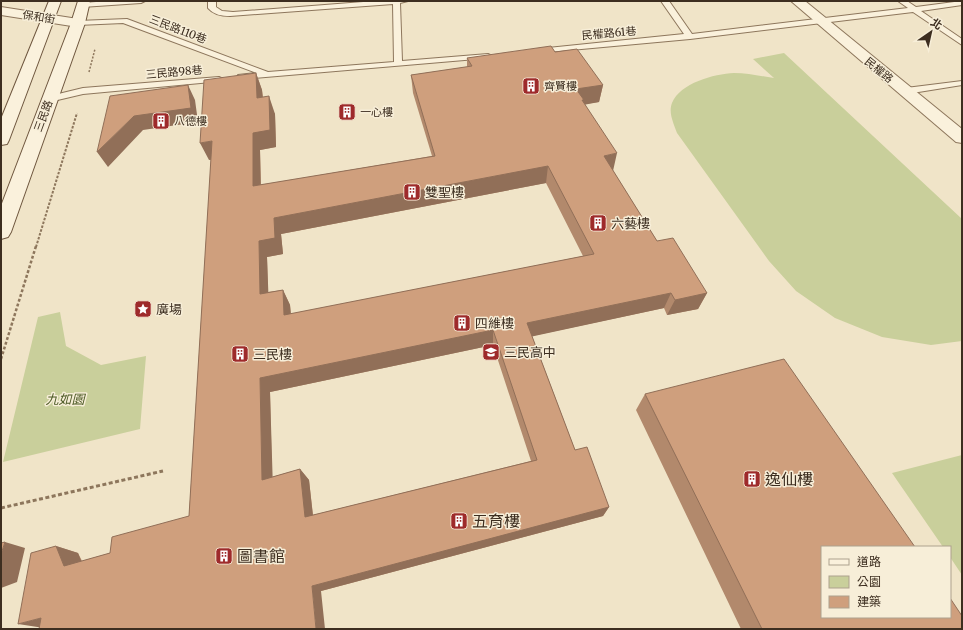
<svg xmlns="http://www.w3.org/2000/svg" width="963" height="630" font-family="Merriweather,'Noto Sans TC',serif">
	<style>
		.green { fill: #c9cf9b }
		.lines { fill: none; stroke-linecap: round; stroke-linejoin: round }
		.lane-casing { stroke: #8d765c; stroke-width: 2 }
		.street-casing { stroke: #8d765c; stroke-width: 2 }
		.secondary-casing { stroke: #6f573f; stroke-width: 2 }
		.path-far3 { stroke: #8d765c; stroke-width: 1.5; stroke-dasharray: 2 1.5; stroke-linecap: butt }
		.path-far2 { stroke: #8d765c; stroke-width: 2; stroke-dasharray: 2.5 1.5; stroke-linecap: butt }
		.path-far1 { stroke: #8d765c; stroke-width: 2.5; stroke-dasharray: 3 2; stroke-linecap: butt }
		.path { stroke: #8d765c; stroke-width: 3; stroke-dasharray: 4 2.5; stroke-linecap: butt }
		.lane { fill: #faf1dc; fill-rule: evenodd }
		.street { fill: #faf1dc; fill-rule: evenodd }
		.secondary { fill: #faf1dc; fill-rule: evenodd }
		.wall { fill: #b2896c; fill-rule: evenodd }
		.shaded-wall { fill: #916f58 }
		.building { fill: #cf9f7d; stroke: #916f58; fill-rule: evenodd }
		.labels { text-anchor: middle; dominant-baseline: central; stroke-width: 3; stroke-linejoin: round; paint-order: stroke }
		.far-street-label { font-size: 11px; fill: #3d2e20; stroke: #f7eed8 }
		.far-poi-label { font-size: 11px; fill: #3d2e20; stroke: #f7eed8; text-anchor: start }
		.poi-label { font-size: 13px; fill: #3d2e20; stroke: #f7eed8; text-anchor: start }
		.park-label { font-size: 13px; font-style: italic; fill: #4d5a26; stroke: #f7eed8 }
		.near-poi-label { font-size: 16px; fill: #3d2e20; stroke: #f7eed8; text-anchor: start }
	</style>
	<rect width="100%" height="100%" fill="#f0e4c8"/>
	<path class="green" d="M784,53L962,219V341L931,345L882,337L835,318L796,291L769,261L677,133C674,124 668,113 672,103C680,83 714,74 734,73C747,73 760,76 774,78L753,59Z
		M60,312L66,346L101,365L146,356L140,429L3,462L38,317Z
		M962,455V575L950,557V547H943L892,473Z"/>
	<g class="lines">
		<defs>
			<path id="lane" d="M110,1H145L141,3L82,7L78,5L82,3Z
				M208,1H216V7L222,11L233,12L376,1H408L400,3L402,61L488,54L492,56L488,58L241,79H238L237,77L238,75L257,73L123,23L78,25L74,23L78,21L127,19L268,72L394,62L393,4L230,16C222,16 214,15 208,8Z
				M661,1H669L692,34L908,8L898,1H907L916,7L962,1V5L921,11L962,39V45L913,12L690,39L538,53L534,51L538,49L684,34Z
				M219,77L223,79L222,81L83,94L49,102L45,99L46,97L83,88Z
				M962,81V85L906,94L902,91L906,88Z"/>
			<path id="street" d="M791,1H805L962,129V143L956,142Z
				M1,7L78,19L83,20L85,23L83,26L78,27L1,15Z"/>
			<path id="secondary" d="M49,1H61L9,140L7,144L1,145V119Z
				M78,1H90L85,23L11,232L8,237L1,239V206L71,23Z"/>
		</defs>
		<use href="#lane" class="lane-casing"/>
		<use href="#street" class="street-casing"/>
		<use href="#secondary" class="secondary-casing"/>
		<path class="path-far3" d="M89,72L95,49"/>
		<path class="path-far2" d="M36,247L77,113"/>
		<path class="path-far1" d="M1,359L36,246"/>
		<path class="path" d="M1,508L163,471"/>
		<use href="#lane" class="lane"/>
		<use href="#street" class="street"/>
		<use href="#secondary" class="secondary"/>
	</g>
	<path class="wall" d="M555,52L603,85L599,102L585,104L613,171L657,241L707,293L698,309L667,315L664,308L532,336L575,450L609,507L603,516L321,591L39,629L56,546L78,553L82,561L110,553L189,516L211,160H209L256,73L262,90L263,97L275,114L276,147L260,150L261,185L432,156L413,93L411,75L467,67V58ZM546,183L583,256L291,314L290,305L283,290L268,292L267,257L283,254L281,234ZM493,345L531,461L313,515L309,480L300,469L272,477L270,392Z
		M645,394L962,629H741L636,410Z"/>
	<path class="shaded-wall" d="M256,73L262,90L264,116L257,98Z
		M188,85L195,100L198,122L143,130L108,167L97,152L134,116Z
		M603,85L599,102L583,105L576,89Z
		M269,96L275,114L276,147L260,150L261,203L253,186V133Z
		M212,141L220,158L209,160L200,143Z
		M617,153L613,171L604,156Z
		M548,166L546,183L281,234L283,254L267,257L269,310L260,294L259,241L274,218Z
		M283,290L290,305L292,330L284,315Z
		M671,293L664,308L525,338L527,323Z
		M707,293L698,309L667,315L675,300Z
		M493,330V345L270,392L273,490L262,480L260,378Z
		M300,469L309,480L314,526L305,517Z
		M609,507L603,516L321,591L325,629H316L312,586Z
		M5,542L25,548L17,582L1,588V554Z
		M56,546L78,553L86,573L64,566Z
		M41,618L44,628L18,624Z"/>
	<path class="building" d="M551,46L555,52L577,49L603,85L576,89L584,100H582L617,153L604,156L657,241L673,238L707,293L675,300L671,293L527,323L575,450L587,447L609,507L312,586L316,629H39L41,618L18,624L31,553L56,546L64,566L110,553L112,537L189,516L212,141L200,143L204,80L256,73L257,98L269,96L270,130L253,133V186L435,156L411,75L472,66L467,58ZM548,166L594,254L284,315L283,290L260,294L259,241L275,238L274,218ZM493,330L537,460L305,517L300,469L262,480L260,378Z
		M188,85L191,108L134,116L97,152L110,96Z
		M784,359L915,547H822V617H950V598L962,616V629H762L645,394Z
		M5,542L1,554V543Z"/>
	<defs>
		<symbol id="building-square" viewBox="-11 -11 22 22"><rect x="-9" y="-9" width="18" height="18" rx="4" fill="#9e2a2b" stroke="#f7eed8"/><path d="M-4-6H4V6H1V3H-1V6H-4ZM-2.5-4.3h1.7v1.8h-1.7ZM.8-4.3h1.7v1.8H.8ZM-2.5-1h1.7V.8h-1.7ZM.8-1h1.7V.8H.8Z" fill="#fff"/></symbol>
		<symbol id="sight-square" viewBox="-11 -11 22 22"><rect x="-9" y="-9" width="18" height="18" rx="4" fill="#9e2a2b" stroke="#f7eed8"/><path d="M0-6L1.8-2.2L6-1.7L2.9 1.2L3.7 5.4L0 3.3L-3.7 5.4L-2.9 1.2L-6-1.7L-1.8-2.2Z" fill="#fff"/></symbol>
		<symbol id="school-square" viewBox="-11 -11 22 22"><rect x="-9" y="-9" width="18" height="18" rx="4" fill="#9e2a2b" stroke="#f7eed8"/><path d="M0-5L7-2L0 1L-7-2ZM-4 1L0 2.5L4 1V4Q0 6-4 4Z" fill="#fff"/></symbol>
	</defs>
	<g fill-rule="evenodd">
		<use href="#building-square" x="521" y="76" width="20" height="20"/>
		<use href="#building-square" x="337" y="102" width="20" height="20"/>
		<use href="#building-square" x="151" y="111" width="20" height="20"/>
		<use href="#building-square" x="402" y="182" width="20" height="20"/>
		<use href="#building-square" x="588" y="213" width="20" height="20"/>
		<use href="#sight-square" x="133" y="299" width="20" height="20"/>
		<use href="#building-square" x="452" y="313" width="20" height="20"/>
		<use href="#school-square" x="481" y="342" width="20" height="20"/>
		<use href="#building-square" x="230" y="344" width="20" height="20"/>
		<use href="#building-square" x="742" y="469" width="20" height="20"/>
		<use href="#building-square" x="449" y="511" width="20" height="20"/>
		<use href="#building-square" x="214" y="546" width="20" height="20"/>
	</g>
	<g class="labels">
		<g class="far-street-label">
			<text transform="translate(39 17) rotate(9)">保和街</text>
			<text transform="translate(178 29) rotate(21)">三民路110巷</text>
			<text transform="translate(609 33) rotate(-5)">民權路61巷</text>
			<text transform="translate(879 70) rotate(39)">民權路</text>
			<text transform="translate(174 72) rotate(-5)">三民路98巷</text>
			<text transform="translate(43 116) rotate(-70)">三民路</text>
		</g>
		<g class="far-poi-label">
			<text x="544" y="86">齊賢樓</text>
			<text x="360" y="112">一心樓</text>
			<text x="174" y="121">八德樓</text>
		</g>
		<g class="poi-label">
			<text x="425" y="192">雙聖樓</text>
			<text x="611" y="223">六藝樓</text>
			<text x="156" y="309">廣場</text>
			<text x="475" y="323">四維樓</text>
			<text x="504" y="352">三民高中</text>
			<text x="253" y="354">三民樓</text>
		</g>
		<g class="park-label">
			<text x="65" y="399">九如園</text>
		</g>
		<g class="near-poi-label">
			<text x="765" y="479">逸仙樓</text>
			<text x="472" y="521">五育樓</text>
			<text x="237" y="556">圖書館</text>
		</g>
	</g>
	<rect width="963" height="630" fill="none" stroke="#3d2e20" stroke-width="4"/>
	<rect x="821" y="546" width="130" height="72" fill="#f7eed8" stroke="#ada18e"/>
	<rect x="829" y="559" width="20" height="6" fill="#faf1dc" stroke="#ada18e"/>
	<text x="857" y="566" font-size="12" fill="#3d2e20">道路</text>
	<rect x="829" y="576" width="20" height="12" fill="#c9cf9b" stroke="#ada18e"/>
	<text x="857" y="586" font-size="12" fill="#3d2e20">公園</text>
	<rect x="829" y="596" width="20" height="12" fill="#cf9f7d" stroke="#ada18e"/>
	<text x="857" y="606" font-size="12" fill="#3d2e20">建築</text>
	<g transform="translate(931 32) rotate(34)" stroke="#f7eed8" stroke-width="3" paint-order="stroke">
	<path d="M0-3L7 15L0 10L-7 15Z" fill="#3d2e20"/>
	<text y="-6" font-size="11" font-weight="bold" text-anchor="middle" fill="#3d2e20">北</text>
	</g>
</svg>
